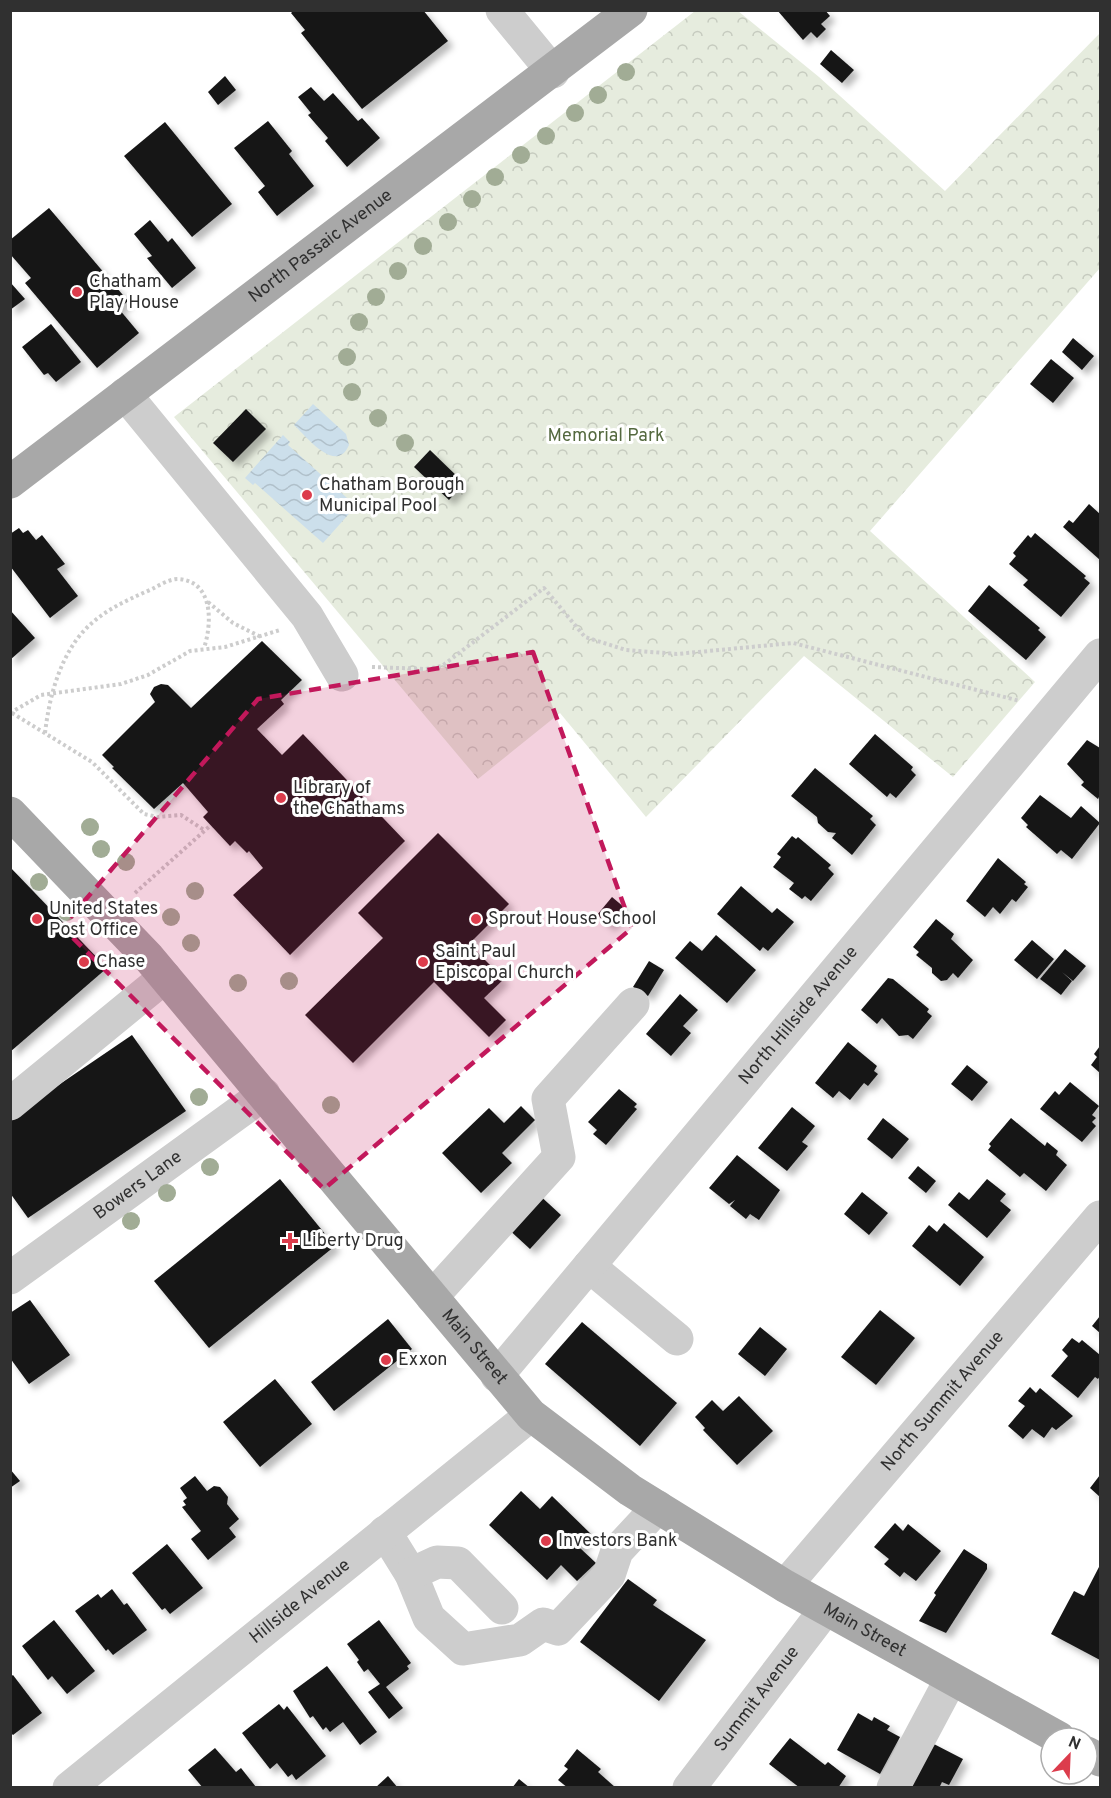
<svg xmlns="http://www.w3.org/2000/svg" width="1111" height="1798" font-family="Overpass,sans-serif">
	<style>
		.park { fill: url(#park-crowns) }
		.water { fill: url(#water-waves) }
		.building { fill: #171717; filter: url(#shadow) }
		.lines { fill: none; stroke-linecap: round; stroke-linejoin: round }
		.path { stroke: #cdcdcd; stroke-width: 4; stroke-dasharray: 3 3; stroke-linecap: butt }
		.minor { stroke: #cdcdcd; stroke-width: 33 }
		.major { stroke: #a8a8a8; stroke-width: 33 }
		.tree { fill: #a1ac95 }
		.marked { fill: #c2185b; fill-opacity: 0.2; stroke: #c2185b; stroke-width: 4.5; stroke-dasharray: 12 8; stroke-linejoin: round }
		.poi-dot { fill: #dc3c4c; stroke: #fff; stroke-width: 2 }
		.labels { text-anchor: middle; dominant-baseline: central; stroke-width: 6; stroke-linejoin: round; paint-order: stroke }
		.street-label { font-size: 18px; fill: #303030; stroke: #fff }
		.poi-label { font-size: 18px; fill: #303030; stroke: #fff; text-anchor: start }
		.park-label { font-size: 18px; fill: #54693f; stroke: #fff }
	</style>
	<defs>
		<pattern id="park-crowns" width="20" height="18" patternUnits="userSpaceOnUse" patternTransform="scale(1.5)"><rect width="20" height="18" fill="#e6ecde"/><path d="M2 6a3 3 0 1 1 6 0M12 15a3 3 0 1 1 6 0" fill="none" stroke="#c6cbbf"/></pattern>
		<pattern id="water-waves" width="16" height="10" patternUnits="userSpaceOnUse" patternTransform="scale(1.5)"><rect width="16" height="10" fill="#ccdfeb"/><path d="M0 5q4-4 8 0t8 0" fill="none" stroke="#b0c0ca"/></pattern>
		<filter id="shadow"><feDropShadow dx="5.5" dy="5.5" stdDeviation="3" flood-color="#0004"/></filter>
	</defs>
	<rect width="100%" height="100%" fill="#fff"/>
	<path class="park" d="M695,11H738L819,77L945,191L1100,33V268L870,531L1035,682L953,777L804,656L646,817L560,713L478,779L174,417Z"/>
	<path class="water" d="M313,404L346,434L349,445C336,475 307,437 294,425Z
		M283,435L290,442L288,445L356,506L323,543L255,483L253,485L245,478Z"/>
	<path class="building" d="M294,10H423L448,41L362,109L301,33L305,30L291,13Z
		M777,10H825L830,16L821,24L826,29L817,38L811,32L803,40Z
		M831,50L854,70L842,83L820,64Z
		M225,76L236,90L218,105L208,92Z
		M311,87L324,101L333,93L358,121L362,118L380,138L347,167L325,141L328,138L308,115L311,113L298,97Z
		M268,121L292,151L289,154L314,186L277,216L258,192L265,186L234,148Z
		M165,122L232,204L192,237L124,156Z
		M49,208L128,301L119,309L139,333L97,368L25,283L31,278L10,254V240Z
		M150,220L168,242L172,238L196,268L172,288L147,258L152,256L134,234Z
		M10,282L25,299L10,310Z
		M51,324L81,362L56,382L48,373L44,375L22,347Z
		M1073,338L1094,356L1082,370L1062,352Z
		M1051,359L1074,378L1053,403L1030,384Z
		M246,409L266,429L233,462L213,443Z
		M430,450L464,483L449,500L414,467Z
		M1089,504L1100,514V560L1063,527L1069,520L1073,523Z
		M19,528L23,533L28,530L36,540L42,535L65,564L57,569L78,596L50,618L10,566V534Z
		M1035,533L1086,576L1084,578L1090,583L1061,617L1023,585L1028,580L1009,564L1016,556L1013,553L1028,535L1031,538Z
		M989,585L1040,628L1038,630L1046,637L1026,660L968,611Z
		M10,610L35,638L10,660Z
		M262,641L302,680L281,700L284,704L257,729L282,755L303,734L405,841L290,955L233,895L263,868L249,851L247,853L235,841L230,846L203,817L208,812L183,783L154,809L112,768L114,767L102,755L155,702L150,694L154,687L161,684L168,685L191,708Z
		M875,734L913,767L911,770L916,775L896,798L890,793L887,797L849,764Z
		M1087,740L1100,748V795L1098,799L1081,785L1084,782L1067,764Z
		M815,768L873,816L870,819L876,825L852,855L832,838L836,833L828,832L818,823L817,817L791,796Z
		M1040,795L1071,818L1081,806L1100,823L1072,859L1061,850L1057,854L1026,827L1028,825L1021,818Z
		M438,833L509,904L469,944L504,979L484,998L506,1020L489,1037L434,982L353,1063L305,1015L383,938L358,913Z
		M792,836L796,839L798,837L831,865L828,868L834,874L811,901L805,896L802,899L789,889L794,883L773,867L781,857L777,854Z
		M998,858L1026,882L1024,884L1028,887L1016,902L1012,899L1000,914L993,907L985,917L966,901Z
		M10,867L107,968L10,1052Z
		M741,886L772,913L777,908L794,922L768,951L763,947L760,951L717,914Z
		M612,897L625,908L610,926L597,915Z
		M936,919L954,934L951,939L973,960L958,978L953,973L947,980L941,981L932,973V968L916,955L919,952L913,947Z
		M716,935L756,970L727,1003L675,958L690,941L702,951Z
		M1032,940L1054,959L1037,979L1014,960Z
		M1065,949L1086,966L1073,981L1062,972L1072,981L1061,995L1040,979Z
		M649,961L664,970L648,996L633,987Z
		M888,978L893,979L929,1009L927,1012L932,1016L913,1039L908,1035L899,1036L882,1018L877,1024L861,1010Z
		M680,994L698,1010L683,1026L691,1033L671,1056L646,1034Z
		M132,1035L186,1111L28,1218L10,1193V1118Z
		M848,1042L877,1066L874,1071L878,1074L868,1086L864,1083L850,1100L839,1091L833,1098L815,1083Z
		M1100,1046V1073L1091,1065L1097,1057L1094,1054Z
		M967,1065L988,1082L972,1101L951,1084Z
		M1070,1082L1099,1106L1092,1115L1096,1118L1092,1122L1096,1126L1082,1142L1040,1109L1055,1091L1059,1095Z
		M619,1089L637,1104L634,1107L637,1109L606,1145L593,1134L597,1130L588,1122Z
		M521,1106L535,1120L502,1153L512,1163L481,1193L442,1153L489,1108L504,1123Z
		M792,1107L815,1126L802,1142L808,1146L787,1171L758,1148Z
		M883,1118L909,1139L892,1159L867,1139Z
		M1011,1118L1045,1146L1047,1142L1058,1151L1056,1155L1067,1165L1046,1191L1024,1173L1020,1177L988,1150L991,1146L989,1144Z
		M737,1155L780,1190L759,1220L750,1214L746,1219L730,1206L735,1200L729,1204L709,1188Z
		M918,1166L936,1181L926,1193L908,1178Z
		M280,1179L335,1246L209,1348L154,1281Z
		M987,1179L1006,1194L1000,1201L1011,1210L987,1238L948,1205L959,1192L969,1200Z
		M536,1192L561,1215L530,1249L505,1226Z
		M862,1192L888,1213L869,1235L844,1214Z
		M944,1223L984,1257L960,1286L912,1246L929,1225L937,1232Z
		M30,1300L70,1355L29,1384L10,1358V1313Z
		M880,1310L915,1338L876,1385L841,1357Z
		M1100,1316V1333L1092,1326Z
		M388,1319L412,1349L334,1411L311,1382Z
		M582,1322L677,1403L640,1446L545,1364Z
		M760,1327L787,1349L765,1376L738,1354Z
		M1072,1338L1079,1343L1082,1340L1100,1355V1376L1098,1379L1095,1377L1078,1398L1051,1376L1068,1356L1062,1350Z
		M275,1379L312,1424L260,1467L223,1422Z
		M1030,1387L1036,1393L1040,1388L1073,1416L1056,1430L1052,1427L1044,1438L1032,1429L1023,1439L1008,1426L1025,1406L1018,1401Z
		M739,1396L773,1431L737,1465L703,1430L705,1428L695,1417L712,1400L723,1411Z
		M10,1469L20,1481L10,1488Z
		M1100,1475V1497L1090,1488Z
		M195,1476L207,1491L214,1486L220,1487L228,1497L227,1504L239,1519L229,1528L236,1537L208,1560L191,1539L201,1531L182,1507L186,1505L183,1501L187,1498L180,1488Z
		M521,1491L540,1509L552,1496L592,1535L580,1548L596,1563L577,1581L561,1565L547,1580L489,1525Z
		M895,1523L903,1531L908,1524L941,1551L916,1581L904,1572L900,1577L884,1564L889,1559L874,1547Z
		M167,1544L203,1588L170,1614L165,1608L162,1610L132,1573Z
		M964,1549L987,1564V1569L946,1633L919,1621L936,1595L934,1593Z
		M1100,1565V1660L1051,1634L1074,1591L1084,1596Z
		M628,1579L657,1600L653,1605L706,1640L659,1701L580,1642Z
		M112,1589L124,1605L127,1603L147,1630L113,1655L108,1649L106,1651L75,1611L98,1594L101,1598Z
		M54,1620L95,1671L67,1694L52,1676L48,1680L22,1646Z
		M379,1620L411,1663L407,1666L409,1669L386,1687L403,1708L389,1719L368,1692L380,1684L368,1669L364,1672L357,1662L359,1660L347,1644Z
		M327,1666L377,1732L360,1745L343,1722L330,1732L326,1727L323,1730L313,1716L310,1718L293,1691Z
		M13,1675L42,1713L13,1735L10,1732V1677Z
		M279,1704L284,1710L287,1706L326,1756L296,1780L292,1774L288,1777L277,1763L270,1769L242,1733Z
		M858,1713L872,1721L874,1717L890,1726L887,1730L900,1737L880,1774L837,1750Z
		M790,1738L825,1765L828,1762L846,1776L838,1788H800L769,1764Z
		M928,1741L963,1759L949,1785L942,1782L939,1788H903Z
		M215,1748L236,1772L241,1768L256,1787L203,1788L188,1770Z
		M577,1749L601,1769L598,1772L616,1788H568L558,1780L568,1769L564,1766Z
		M388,1776L398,1788H375Z
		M519,1779L530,1788H512Z"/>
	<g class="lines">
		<path class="path" d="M208,602L233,623L261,637
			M372,667L426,669L442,666L544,588L585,637L626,650L677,654L793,643L1020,701
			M10,713L41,695L121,684L148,675L190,651L225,647L280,630
			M12,713L92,762L144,814L158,817L181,815L204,830
			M45,733C49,700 57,667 77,639C97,613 123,602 152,589C160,585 169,579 178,579C214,581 212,624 204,648
			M135,893L211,825"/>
		<g class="minor">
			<path d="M502,10L553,72"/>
			<path d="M125,394L307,616L342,675"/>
			<path d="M10,1104L165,977"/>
			<path d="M589,1266L677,1339"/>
			<path id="s1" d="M10,1278L264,1094"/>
			<path d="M432,1297L559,1157L548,1099L633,1004"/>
			<path id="s2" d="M497,1376L1100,655"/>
			<path d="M385,1532L411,1574L429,1618L463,1649L520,1640L543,1624L558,1629L609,1575L617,1551L658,1507"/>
			<path d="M411,1574L437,1562L458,1563L502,1608"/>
			<path id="s3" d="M785,1586L1100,1217"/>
			<path id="s4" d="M69,1788L531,1415"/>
			<path id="s5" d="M689,1788L825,1610"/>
			<path d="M893,1788L951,1679"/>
		</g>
		<g class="major">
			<path id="s6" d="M10,482L631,10"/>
			<path id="s7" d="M10,813L149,958L531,1415L630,1490L785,1586L1059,1738"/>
			<path d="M1087,1753L1100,1760"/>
		</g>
	</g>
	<g class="tree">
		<circle cx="626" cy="72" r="9"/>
		<circle cx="598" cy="95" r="9"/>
		<circle cx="575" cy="113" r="9"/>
		<circle cx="546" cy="136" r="9"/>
		<circle cx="521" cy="155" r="9"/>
		<circle cx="495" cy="177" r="9"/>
		<circle cx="472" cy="199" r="9"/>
		<circle cx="448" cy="222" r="9"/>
		<circle cx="423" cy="246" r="9"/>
		<circle cx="398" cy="271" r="9"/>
		<circle cx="376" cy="297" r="9"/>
		<circle cx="359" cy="322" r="9"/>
		<circle cx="347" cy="357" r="9"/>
		<circle cx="352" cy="392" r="9"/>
		<circle cx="378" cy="418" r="9"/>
		<circle cx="405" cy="443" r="9"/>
		<circle cx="90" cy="827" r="9"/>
		<circle cx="101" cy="849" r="9"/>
		<circle cx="126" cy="862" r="9"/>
		<circle cx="39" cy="882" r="9"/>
		<circle cx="195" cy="891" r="9"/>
		<circle cx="67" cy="912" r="9"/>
		<circle cx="171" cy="917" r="9"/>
		<circle cx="191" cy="943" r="9"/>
		<circle cx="289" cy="981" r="9"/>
		<circle cx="238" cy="983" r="9"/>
		<circle cx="199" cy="1097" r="9"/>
		<circle cx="331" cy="1105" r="9"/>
		<circle cx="210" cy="1167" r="9"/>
		<circle cx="167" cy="1193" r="9"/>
		<circle cx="131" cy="1221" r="9"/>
	</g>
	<path class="marked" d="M533,652L632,928L324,1189L62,927L258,699Z"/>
	<g class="poi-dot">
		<circle cx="77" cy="292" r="6"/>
		<circle cx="307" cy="495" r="6"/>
		<circle cx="281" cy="798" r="6"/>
		<circle cx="37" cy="919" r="6"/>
		<circle cx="476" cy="919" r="6"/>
		<circle cx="84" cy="962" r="6"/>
		<circle cx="423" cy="962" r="6"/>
		<path d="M287 1232h6v6h6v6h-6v6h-6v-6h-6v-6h6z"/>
		<circle cx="386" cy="1360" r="6"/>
		<circle cx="546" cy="1541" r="6"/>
	</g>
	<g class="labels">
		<g class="street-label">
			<text stroke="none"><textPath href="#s6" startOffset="390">North Passaic Avenue</textPath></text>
			<text stroke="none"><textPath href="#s2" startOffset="470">North Hillside Avenue</textPath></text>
			<text stroke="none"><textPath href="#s1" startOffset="158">Bowers Lane</textPath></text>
			<text stroke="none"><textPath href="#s7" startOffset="708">Main Street</textPath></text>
			<text stroke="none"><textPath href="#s3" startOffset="243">North Summit Avenue</textPath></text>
			<text stroke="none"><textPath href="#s4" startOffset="297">Hillside Avenue</textPath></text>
			<text stroke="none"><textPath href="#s7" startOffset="1194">Main Street</textPath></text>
			<text stroke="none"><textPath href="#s5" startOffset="112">Summit Avenue</textPath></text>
		</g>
		<g class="poi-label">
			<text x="89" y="282">Chatham<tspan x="89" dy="21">Play House</tspan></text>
			<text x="319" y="485">Chatham Borough<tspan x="319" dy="21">Municipal Pool</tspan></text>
			<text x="293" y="788">Library of<tspan x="293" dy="21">the Chathams</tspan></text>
			<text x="49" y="909">United States<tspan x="49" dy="21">Post Office</tspan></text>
			<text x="488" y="919">Sprout House School</text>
			<text x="435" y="952">Saint Paul<tspan x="435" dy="21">Episcopal Church</tspan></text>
			<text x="96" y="962">Chase</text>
			<text x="302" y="1241">Liberty Drug</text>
			<text x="398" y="1360">Exxon</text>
			<text x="558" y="1541">Investors Bank</text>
		</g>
		<g class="park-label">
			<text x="606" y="436">Memorial Park</text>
		</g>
	</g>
	<rect width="1111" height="1798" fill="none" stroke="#303030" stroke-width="24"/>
	<g transform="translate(1069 1756) rotate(23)"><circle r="28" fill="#ffffff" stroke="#acacac" stroke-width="1.5"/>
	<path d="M0-4.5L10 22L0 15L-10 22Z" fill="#dc3c4c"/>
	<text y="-9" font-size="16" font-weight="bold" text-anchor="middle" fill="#303030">N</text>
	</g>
</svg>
